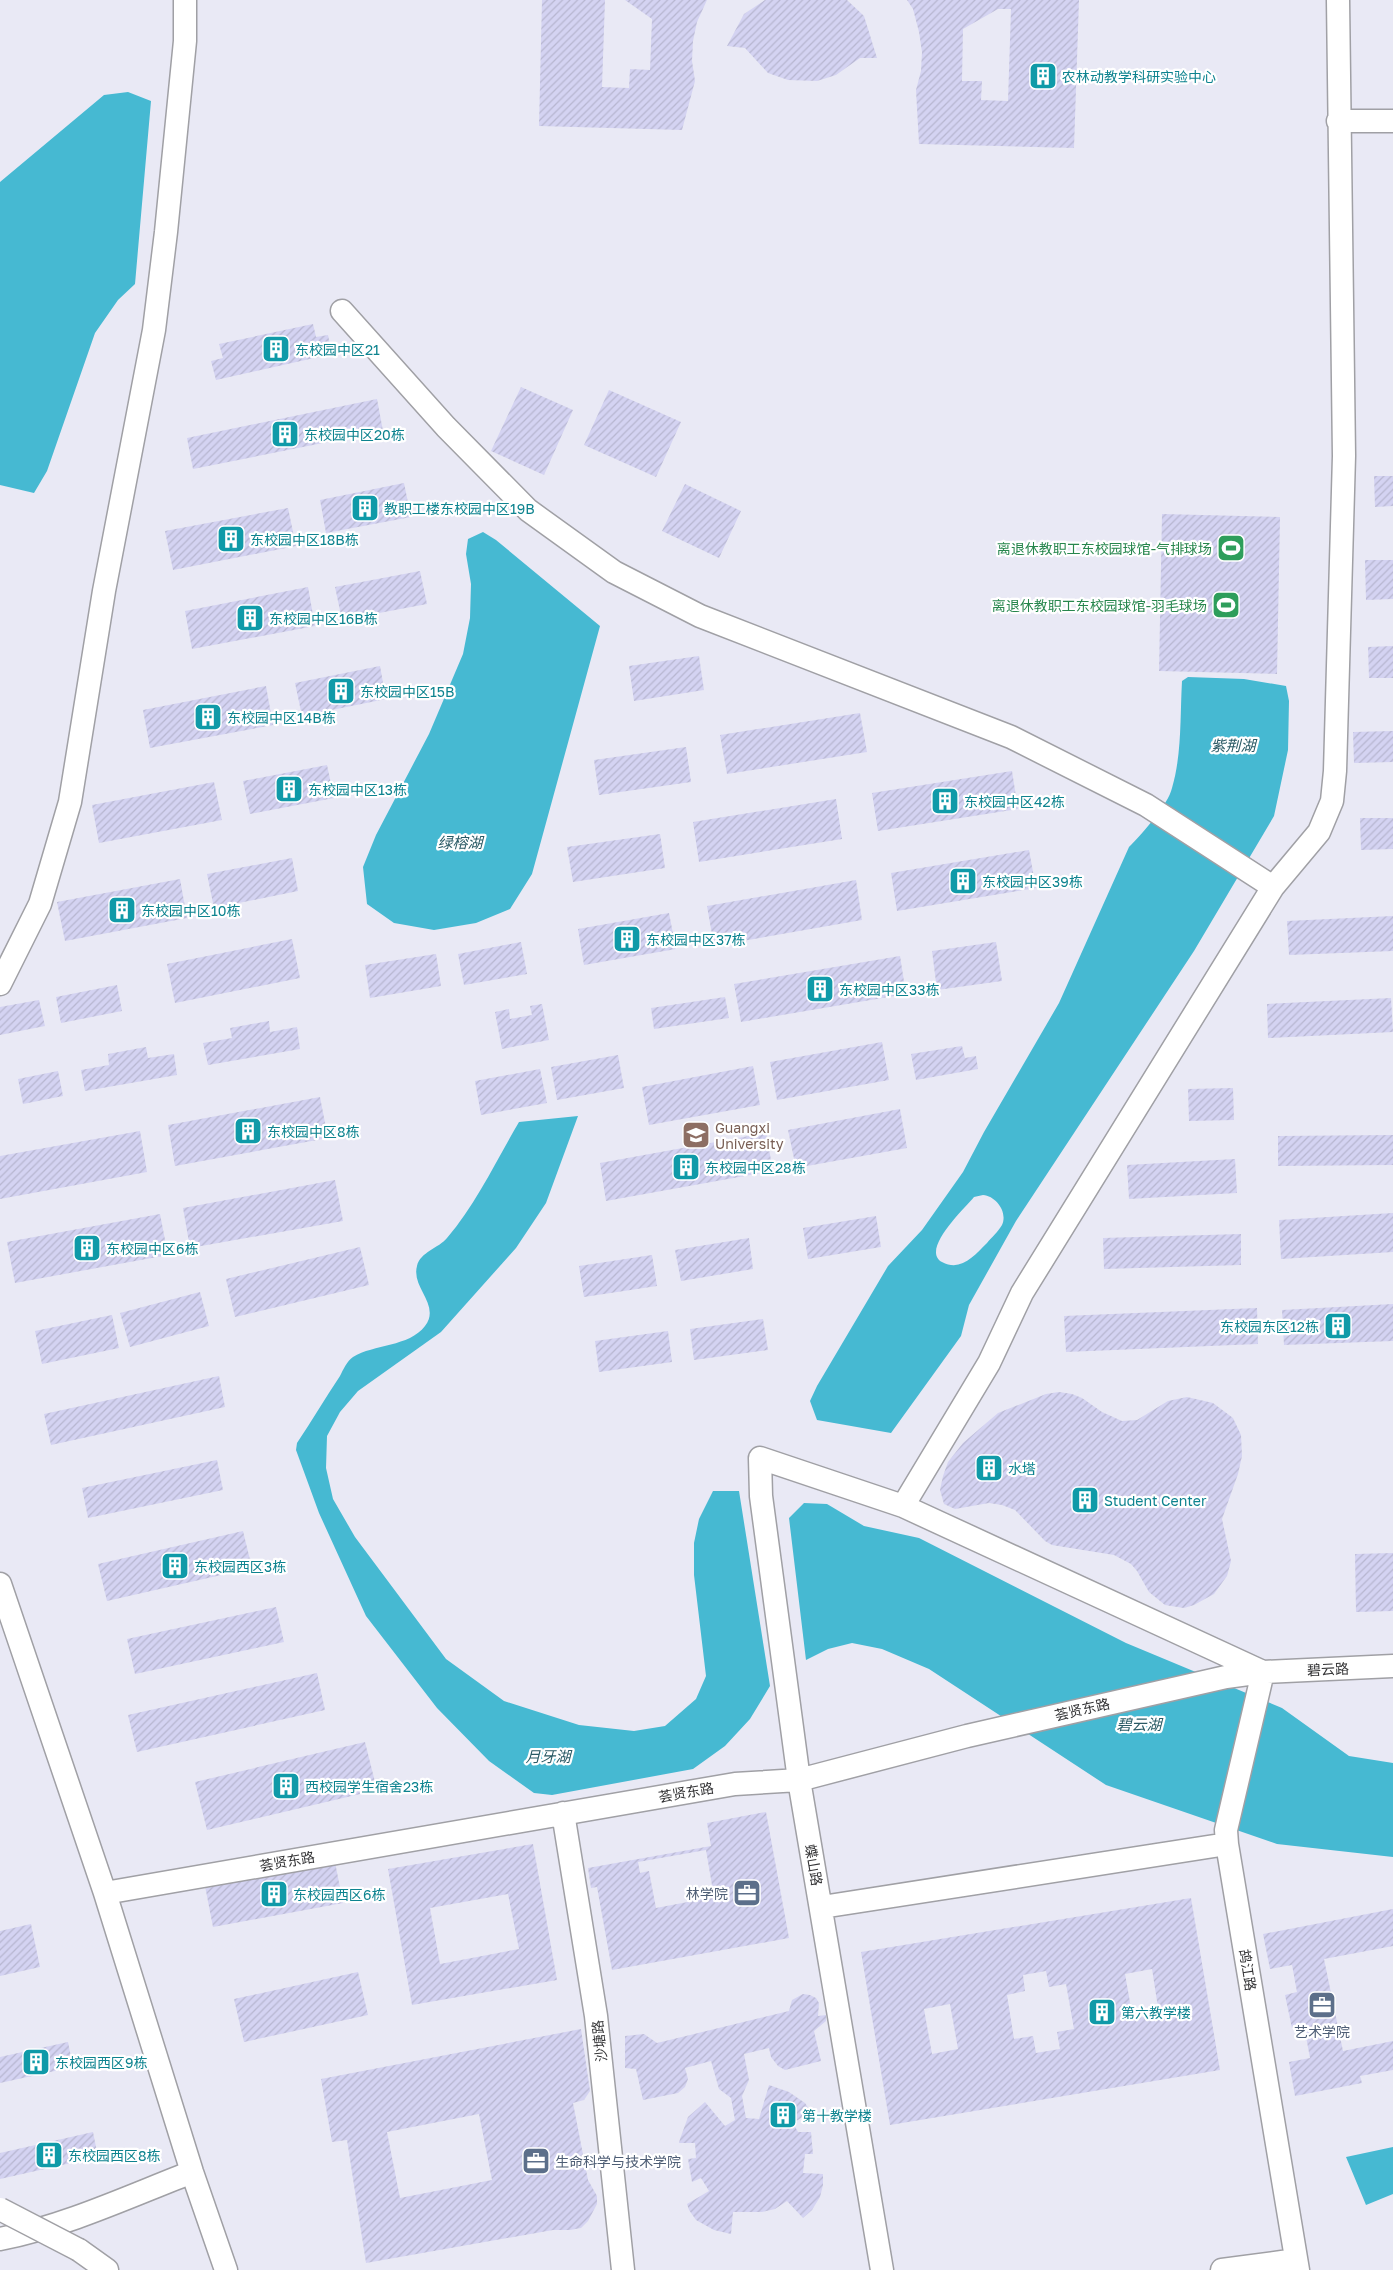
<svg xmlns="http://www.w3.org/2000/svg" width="1393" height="2270" font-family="'Golos Text','Noto Sans SC',sans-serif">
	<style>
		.built { fill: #e9e9f5 }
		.water { fill: #46b9d2; fill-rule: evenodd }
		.building { fill: url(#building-hatch); fill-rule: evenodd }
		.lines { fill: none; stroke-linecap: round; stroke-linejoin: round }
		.minor-casing { stroke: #a0a0a5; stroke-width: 25 }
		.minor { stroke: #fff; stroke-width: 22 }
		.minor-bridge-casing { stroke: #a0a0a5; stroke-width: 25; stroke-linecap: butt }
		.minor-bridge { stroke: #fff; stroke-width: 22 }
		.labels { text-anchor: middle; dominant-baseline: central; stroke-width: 4.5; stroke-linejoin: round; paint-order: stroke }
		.culture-label { font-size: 14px; fill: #0d838f; stroke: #fff; text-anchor: start }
		.leisure-label { font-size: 14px; fill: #27864d; stroke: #fff; text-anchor: end }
		.education-label { font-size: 14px; fill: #785e54; stroke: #fff; text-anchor: start }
		.street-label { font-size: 14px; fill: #353537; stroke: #fff }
		.service-label { font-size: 14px; fill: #4e5e75; stroke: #fff; text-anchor: end }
		.water-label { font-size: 15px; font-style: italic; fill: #2a5a65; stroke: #fff }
	</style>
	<defs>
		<pattern id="building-hatch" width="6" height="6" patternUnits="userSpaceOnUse" patternTransform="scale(1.25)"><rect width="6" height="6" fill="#d4d3f2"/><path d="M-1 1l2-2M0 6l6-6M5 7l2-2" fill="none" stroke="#b7b6d0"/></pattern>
	</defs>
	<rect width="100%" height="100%" fill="#f5f5f9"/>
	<path class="built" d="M0,0H1393V2270H0Z"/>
	<path class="water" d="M128,92L151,101L135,284L118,300L95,333L47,471L34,493L0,485V182L104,95Z
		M483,532L496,540L600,626L532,874L510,909L476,923L434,930L394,923L367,904L363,867L376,835L429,734L463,654L470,618L471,584L466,554L468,539Z
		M1188,677L1244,679L1286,686L1289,701L1288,750L1274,816L1194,951L1016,1221L969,1305L961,1336L891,1433L817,1420L810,1401L817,1386L888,1266L922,1230L963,1172L984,1132L1059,1003L1129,847C1142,834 1168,805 1172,788C1182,754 1180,716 1182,681ZM983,1195C996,1196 1008,1212 1002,1225C998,1232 991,1238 987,1243C974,1256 961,1272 942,1262C920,1250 965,1208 974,1197Z
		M578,1116L546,1203L516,1248L441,1332L358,1391L340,1412L327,1436L326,1468L333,1499L355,1537L446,1659L504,1701L579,1725L634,1731L665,1726L696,1699L706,1676L694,1575V1543L699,1519L713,1491H739L770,1686L750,1719L725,1746L693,1769L552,1795L534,1793L489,1761L437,1708L366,1616L319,1513L296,1450L297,1443C312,1421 325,1398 340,1376C343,1370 347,1361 353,1357C374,1344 409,1347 425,1326C441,1305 411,1288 417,1266C420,1252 439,1248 447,1238C476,1204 496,1161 519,1122Z
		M804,1503L827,1504L864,1526L919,1538L1126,1643L1282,1708L1349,1756L1393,1763V1857L1277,1844L1106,1785L929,1669L882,1649L852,1643L828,1649L806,1660L789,1518Z
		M1393,2147V2194L1366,2205L1346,2157Z"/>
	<path class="building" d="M542,0H605L602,87L629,88L630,69L650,70L652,19L625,0H707L697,22L693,41L692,61L695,81L682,130L539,126Z
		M765,0H847L864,16L877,58H860L836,75L817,81L788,80L768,73L745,48L727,46L744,14Z
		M907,0H1079L1074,148L919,144L916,90L921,71L922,52L919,32L913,9ZM998,9H1011L1008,101L981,100L982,81H962L963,29Z
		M313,324L316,337L328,335L332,354L216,380L211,361L223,358L219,344Z
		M521,387L573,410L544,475L491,451Z
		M609,390L681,422L656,477L584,445Z
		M377,399L383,431L193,469L187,438Z
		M1374,476H1393V506L1375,507Z
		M404,483L411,517L326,533L320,500Z
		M685,484L741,511L719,558L662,531Z
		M288,508L296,546L173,570L165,531Z
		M1162,514L1280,517L1277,674L1159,671Z
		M1365,560H1393V599L1366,600Z
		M420,571L427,604L342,620L335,587Z
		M308,587L315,626L192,649L185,611Z
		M1393,646V678H1369L1368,647Z
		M699,656L704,690L634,701L629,666Z
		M380,666L386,699L302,716L295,683Z
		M266,686L273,725L150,748L143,710Z
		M860,713L867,752L727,774L720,735Z
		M1393,731V762L1354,763L1353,732Z
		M686,747L691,782L599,795L594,760Z
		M327,765L334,798L250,814L243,781Z
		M1012,771L1018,809L878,831L872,793Z
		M214,782L222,820L99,843L92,805Z
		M836,799L842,839L699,862L693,822Z
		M1360,818H1393V849L1361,850Z
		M660,834L665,868L573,882L567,847Z
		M1029,850L1036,888L897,911L891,873Z
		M292,858L298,891L214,908L207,874Z
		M180,879L187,918L65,941L57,902Z
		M856,880L862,920L714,946L707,906Z
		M669,913L676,949L584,965L578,929Z
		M1393,916V951L1289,955L1287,921Z
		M292,939L300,978L175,1003L167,964Z
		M521,942L527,974L464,985L458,954Z
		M996,942L1002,981L937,990L932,951Z
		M436,954L441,986L370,998L365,965Z
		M900,956L906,994L741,1022L734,984Z
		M117,985L122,1011L61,1023L56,997Z
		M725,997L729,1018L654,1029L651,1008Z
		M1391,998L1393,1032L1268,1038L1267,1004Z
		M39,1000L45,1026L0,1035V1007Z
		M542,1004L549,1040L502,1049L495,1012L509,1009L510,1019L532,1015L530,1006Z
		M269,1021L270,1032L297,1027L300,1049L208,1065L203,1043L232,1038L230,1028Z
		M882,1042L889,1080L777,1100L770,1062Z
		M962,1046L965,1058L976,1056L978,1069L916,1080L911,1054Z
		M146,1047L148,1058L174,1054L177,1075L85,1091L81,1070L109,1065L108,1054Z
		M618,1055L624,1088L557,1100L551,1067Z
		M753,1066L760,1105L649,1125L642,1087Z
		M540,1069L547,1103L481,1115L475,1081Z
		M58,1071L63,1096L23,1104L18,1079Z
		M1233,1088L1234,1120L1189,1121L1188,1089Z
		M320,1097L328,1138L175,1166L168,1125Z
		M900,1109L907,1148L796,1168L788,1130Z
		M140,1131L147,1172L0,1199V1156Z
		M766,1133L773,1171L606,1201L600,1163Z
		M1393,1135V1165L1278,1166V1136Z
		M1235,1159L1237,1193L1129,1199L1127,1165Z
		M335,1180L343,1221L190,1248L183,1208Z
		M1393,1213V1252L1281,1259L1279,1220Z
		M160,1214L168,1255L15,1283L7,1242Z
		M876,1216L881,1247L808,1259L803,1228Z
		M1241,1234V1265L1104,1269L1103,1238Z
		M749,1238L753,1269L681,1281L675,1250Z
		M360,1247L369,1285L235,1317L226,1279Z
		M652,1255L657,1286L584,1297L579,1266Z
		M200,1292L209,1326L130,1347L120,1313Z
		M1393,1304V1341L1284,1345L1282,1310Z
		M1257,1308L1258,1344L1066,1352L1064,1316Z
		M112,1315L119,1348L42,1364L35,1331Z
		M763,1319L768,1350L694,1360L690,1329Z
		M668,1331L672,1362L599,1372L595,1341Z
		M219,1376L225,1407L51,1445L44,1414Z
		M1059,1392L1072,1394L1082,1398L1102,1412L1122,1421L1137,1420L1168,1401L1187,1397L1213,1403L1233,1418L1241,1435L1242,1456L1238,1474L1222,1519L1231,1561L1227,1576L1214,1594L1194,1605L1184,1608L1165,1605L1149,1592L1137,1571L1131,1564L1114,1555L1052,1545L1045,1541L1015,1510L1002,1505L989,1503L955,1509L944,1504L940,1490L943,1476L948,1462L963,1443L998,1413L1046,1394ZM985,1459H992L998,1464V1472L993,1477H985L980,1472V1465Z
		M981 1468a8 8 0 1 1 16 0a8 8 0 1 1-16 0Z
		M217,1460L223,1490L88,1518L82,1488Z
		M243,1531L252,1568L107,1601L98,1564Z
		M1393,1553V1611L1356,1612L1355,1554Z
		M276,1607L284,1642L135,1674L127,1639Z
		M317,1673L325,1710L137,1752L128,1715Z
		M365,1742L377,1790L207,1830L195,1782Z
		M766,1812L789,1938L612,1970L597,1887L591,1888L588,1868L711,1846L707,1823ZM706,1850L714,1897L656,1908L649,1871L640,1873L638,1862Z
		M533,1844L557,1980L412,2005L388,1869ZM508,1894L519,1949L440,1964L430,1908Z
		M335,1862L343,1903L213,1927L205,1886Z
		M1191,1898L1220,2070L890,2125L861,1952ZM1152,1969L1159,2014L1133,2019L1125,1974ZM1046,1971L1049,1987L1066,1984L1074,2029L1057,2032L1060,2049L1036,2053L1033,2036L1014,2039L1007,1995L1025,1991L1023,1975ZM950,2004L958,2049L932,2054L924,2009Z
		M1393,1909V1946L1324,1959L1343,2051L1393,2041V2070L1360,2076L1362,2083L1295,2096L1289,2062L1310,2058L1304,2026L1292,2028L1285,1995L1297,1992L1292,1965L1270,1969L1263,1934Z
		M31,1924L40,1967L0,1976V1931Z
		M358,1972L368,2015L244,2042L234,1999Z
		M803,1994L810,1995L816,1998L819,2003L818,2016L826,2015V2021L814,2031L821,2061L785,2070L778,2066L771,2057L769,2048L744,2054L749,2080L742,2096L746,2118L759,2119L769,2085L789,2092L805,2103L811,2112L793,2123L798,2132H811L813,2154H805L803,2173L823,2174V2185L820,2197L812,2210L803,2218L787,2201L775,2209L762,2212H733L731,2234L714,2230L696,2220L689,2210L687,2204L709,2191L701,2178L692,2182L688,2159L696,2158L695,2143H679L680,2139L688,2117L705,2102L725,2126L735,2120L731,2098L719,2089L711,2061L685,2068L688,2079L685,2087L678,2093L643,2100L636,2069L625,2068V2036L644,2034L657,2043L789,2011L792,2000Z
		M581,2029L590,2091L584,2100L573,2103L588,2180L597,2196V2204L588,2221L581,2228L570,2230H553L366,2263L347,2140L332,2142L321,2079ZM479,2114L492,2180L400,2198L387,2132Z
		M68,2042L73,2067L0,2083V2057Z
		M93,2132L98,2157L0,2179V2153Z"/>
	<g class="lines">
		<defs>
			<path id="minor" d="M1338,121H1393
				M342,311L446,427L528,510L614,572L700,616L1011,737L1146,805L1273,887
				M0,984L40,904L70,802L104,591L154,330L166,232L185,41V0
				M903,1506L989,1363L1022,1293L1273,887L1319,832L1332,801L1335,771L1344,456L1338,0
				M0,1584L105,1893L192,2172L226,2270
				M1263,1672L1226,1830L1227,1844L1298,2270
				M563,1813L596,2016L623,2270
				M105,1893L735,1784L799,1780L967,1736L1226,1677L1263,1672L1393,1666
				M822,1907L1227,1844
				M0,2239C66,2226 130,2196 192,2172
				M79,2250L107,2270
				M882,2270L799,1780L761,1496L760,1458L903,1506L1263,1672
				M1222,2270L1296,2260"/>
		</defs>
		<use href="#minor" class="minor-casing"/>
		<use href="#minor" class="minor"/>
		<defs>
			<path id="minor-bridge" d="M0,2209L79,2250"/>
		</defs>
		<use href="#minor-bridge" class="minor-bridge-casing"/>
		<use href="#minor-bridge" class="minor-bridge"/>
	</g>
	<defs>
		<symbol id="building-square" viewBox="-11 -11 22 22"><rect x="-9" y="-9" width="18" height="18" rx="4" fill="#0f9aa8" stroke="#fff"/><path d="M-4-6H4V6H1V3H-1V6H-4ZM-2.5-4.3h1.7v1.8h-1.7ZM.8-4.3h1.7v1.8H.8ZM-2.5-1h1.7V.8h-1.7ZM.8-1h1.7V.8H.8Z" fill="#fff"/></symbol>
		<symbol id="stadium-square" viewBox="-11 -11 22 22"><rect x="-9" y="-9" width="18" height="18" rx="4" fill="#2e9e5b" stroke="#fff"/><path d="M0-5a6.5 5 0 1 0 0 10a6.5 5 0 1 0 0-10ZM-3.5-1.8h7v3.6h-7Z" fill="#fff"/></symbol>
		<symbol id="university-square" viewBox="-11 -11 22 22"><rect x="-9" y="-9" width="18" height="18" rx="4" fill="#8d6e63" stroke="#fff"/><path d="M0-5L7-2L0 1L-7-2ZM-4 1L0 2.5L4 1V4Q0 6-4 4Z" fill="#fff"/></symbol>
		<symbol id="office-square" viewBox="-11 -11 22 22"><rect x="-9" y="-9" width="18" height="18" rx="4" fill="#5c6f8a" stroke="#fff"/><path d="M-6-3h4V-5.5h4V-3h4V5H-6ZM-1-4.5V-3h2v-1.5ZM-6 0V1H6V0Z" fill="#fff"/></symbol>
	</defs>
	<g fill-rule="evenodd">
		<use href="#building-square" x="1027" y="60" width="32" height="32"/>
		<use href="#building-square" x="260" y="333" width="32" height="32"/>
		<use href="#building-square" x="269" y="418" width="32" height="32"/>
		<use href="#building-square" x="349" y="492" width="32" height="32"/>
		<use href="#building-square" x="215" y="523" width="32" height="32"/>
		<use href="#stadium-square" x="1215" y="532" width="32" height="32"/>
		<use href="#stadium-square" x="1210" y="589" width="32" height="32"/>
		<use href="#building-square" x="234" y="602" width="32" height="32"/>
		<use href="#building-square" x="325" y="675" width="32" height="32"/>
		<use href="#building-square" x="192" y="701" width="32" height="32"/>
		<use href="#building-square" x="273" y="773" width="32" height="32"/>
		<use href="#building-square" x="929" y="785" width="32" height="32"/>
		<use href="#building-square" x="947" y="865" width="32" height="32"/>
		<use href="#building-square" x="106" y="894" width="32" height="32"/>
		<use href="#building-square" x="611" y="923" width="32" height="32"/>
		<use href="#building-square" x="804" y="973" width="32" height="32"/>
		<use href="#building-square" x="232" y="1115" width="32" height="32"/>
		<use href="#university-square" x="680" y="1119" width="32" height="32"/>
		<use href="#building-square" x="670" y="1151" width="32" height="32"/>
		<use href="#building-square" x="71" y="1232" width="32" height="32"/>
		<use href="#building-square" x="1322" y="1310" width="32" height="32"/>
		<use href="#building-square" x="973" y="1452" width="32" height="32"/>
		<use href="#building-square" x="1069" y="1484" width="32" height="32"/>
		<use href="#building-square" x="159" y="1550" width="32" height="32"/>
		<use href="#building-square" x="270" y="1770" width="32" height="32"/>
		<use href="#office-square" x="731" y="1877" width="32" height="32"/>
		<use href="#building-square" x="258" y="1878" width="32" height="32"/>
		<use href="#office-square" x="1306" y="1989" width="32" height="32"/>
		<use href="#building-square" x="1086" y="1996" width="32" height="32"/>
		<use href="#building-square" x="20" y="2046" width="32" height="32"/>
		<use href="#building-square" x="767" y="2099" width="32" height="32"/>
		<use href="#building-square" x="33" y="2139" width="32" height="32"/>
		<use href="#office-square" x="520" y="2145" width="32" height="32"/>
	</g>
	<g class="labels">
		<g class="culture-label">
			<text x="1062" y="76">农林动教学科研实验中心</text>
			<text x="295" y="349">东校园中区21</text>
			<text x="304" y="434">东校园中区20栋</text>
			<text x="384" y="508">教职工楼东校园中区19B</text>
			<text x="250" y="539">东校园中区18B栋</text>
			<text x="269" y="618">东校园中区16B栋</text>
			<text x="360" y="691">东校园中区15B</text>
			<text x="227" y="717">东校园中区14B栋</text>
			<text x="308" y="789">东校园中区13栋</text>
			<text x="964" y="801">东校园中区42栋</text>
			<text x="982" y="881">东校园中区39栋</text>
			<text x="141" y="910">东校园中区10栋</text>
			<text x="646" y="939">东校园中区37栋</text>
			<text x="839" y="989">东校园中区33栋</text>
			<text x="267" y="1131">东校园中区8栋</text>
			<text x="705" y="1167">东校园中区28栋</text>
			<text x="106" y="1248">东校园中区6栋</text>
			<text x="1319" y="1326" text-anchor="end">东校园东区12栋</text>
			<text x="1008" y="1468">水塔</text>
			<text x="1104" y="1500">Student Center</text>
			<text x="194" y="1566">东校园西区3栋</text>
			<text x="305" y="1786">西校园学生宿舍23栋</text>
			<text x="293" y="1894">东校园西区6栋</text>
			<text x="1121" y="2012">第六教学楼</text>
			<text x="55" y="2062">东校园西区9栋</text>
			<text x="802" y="2115">第十教学楼</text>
			<text x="68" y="2155">东校园西区8栋</text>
		</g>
		<g class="leisure-label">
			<text x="1212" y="548">离退休教职工东校园球馆-气排球场</text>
			<text x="1207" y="605">离退休教职工东校园球馆-羽毛球场</text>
		</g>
		<g class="education-label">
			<text x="715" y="1127">Guangxi<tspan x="715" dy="16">University</tspan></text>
		</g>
		<g class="street-label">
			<text transform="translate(1328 1669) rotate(-3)">碧云路</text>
			<text transform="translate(1082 1709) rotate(-13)">荟贤东路</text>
			<text transform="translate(686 1792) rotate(-10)">荟贤东路</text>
			<text transform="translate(287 1861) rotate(-10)">荟贤东路</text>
			<text transform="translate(814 1865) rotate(80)">蝶山路</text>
			<text transform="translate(1248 1970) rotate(81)">鸪江路</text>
			<text transform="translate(599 2041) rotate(-96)">沙塘路</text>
		</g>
		<g class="service-label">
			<text x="728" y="1893">林学院</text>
			<text x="1322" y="2031" text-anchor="middle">艺术学院</text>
			<text x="555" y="2161" text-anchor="start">生命科学与技术学院</text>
		</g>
		<g class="water-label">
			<text x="1233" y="745">紫荆湖</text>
			<text x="460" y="842">绿榕湖</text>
			<text x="1139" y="1724">碧云湖</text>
			<text x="548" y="1756">月牙湖</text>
		</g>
	</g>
</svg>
